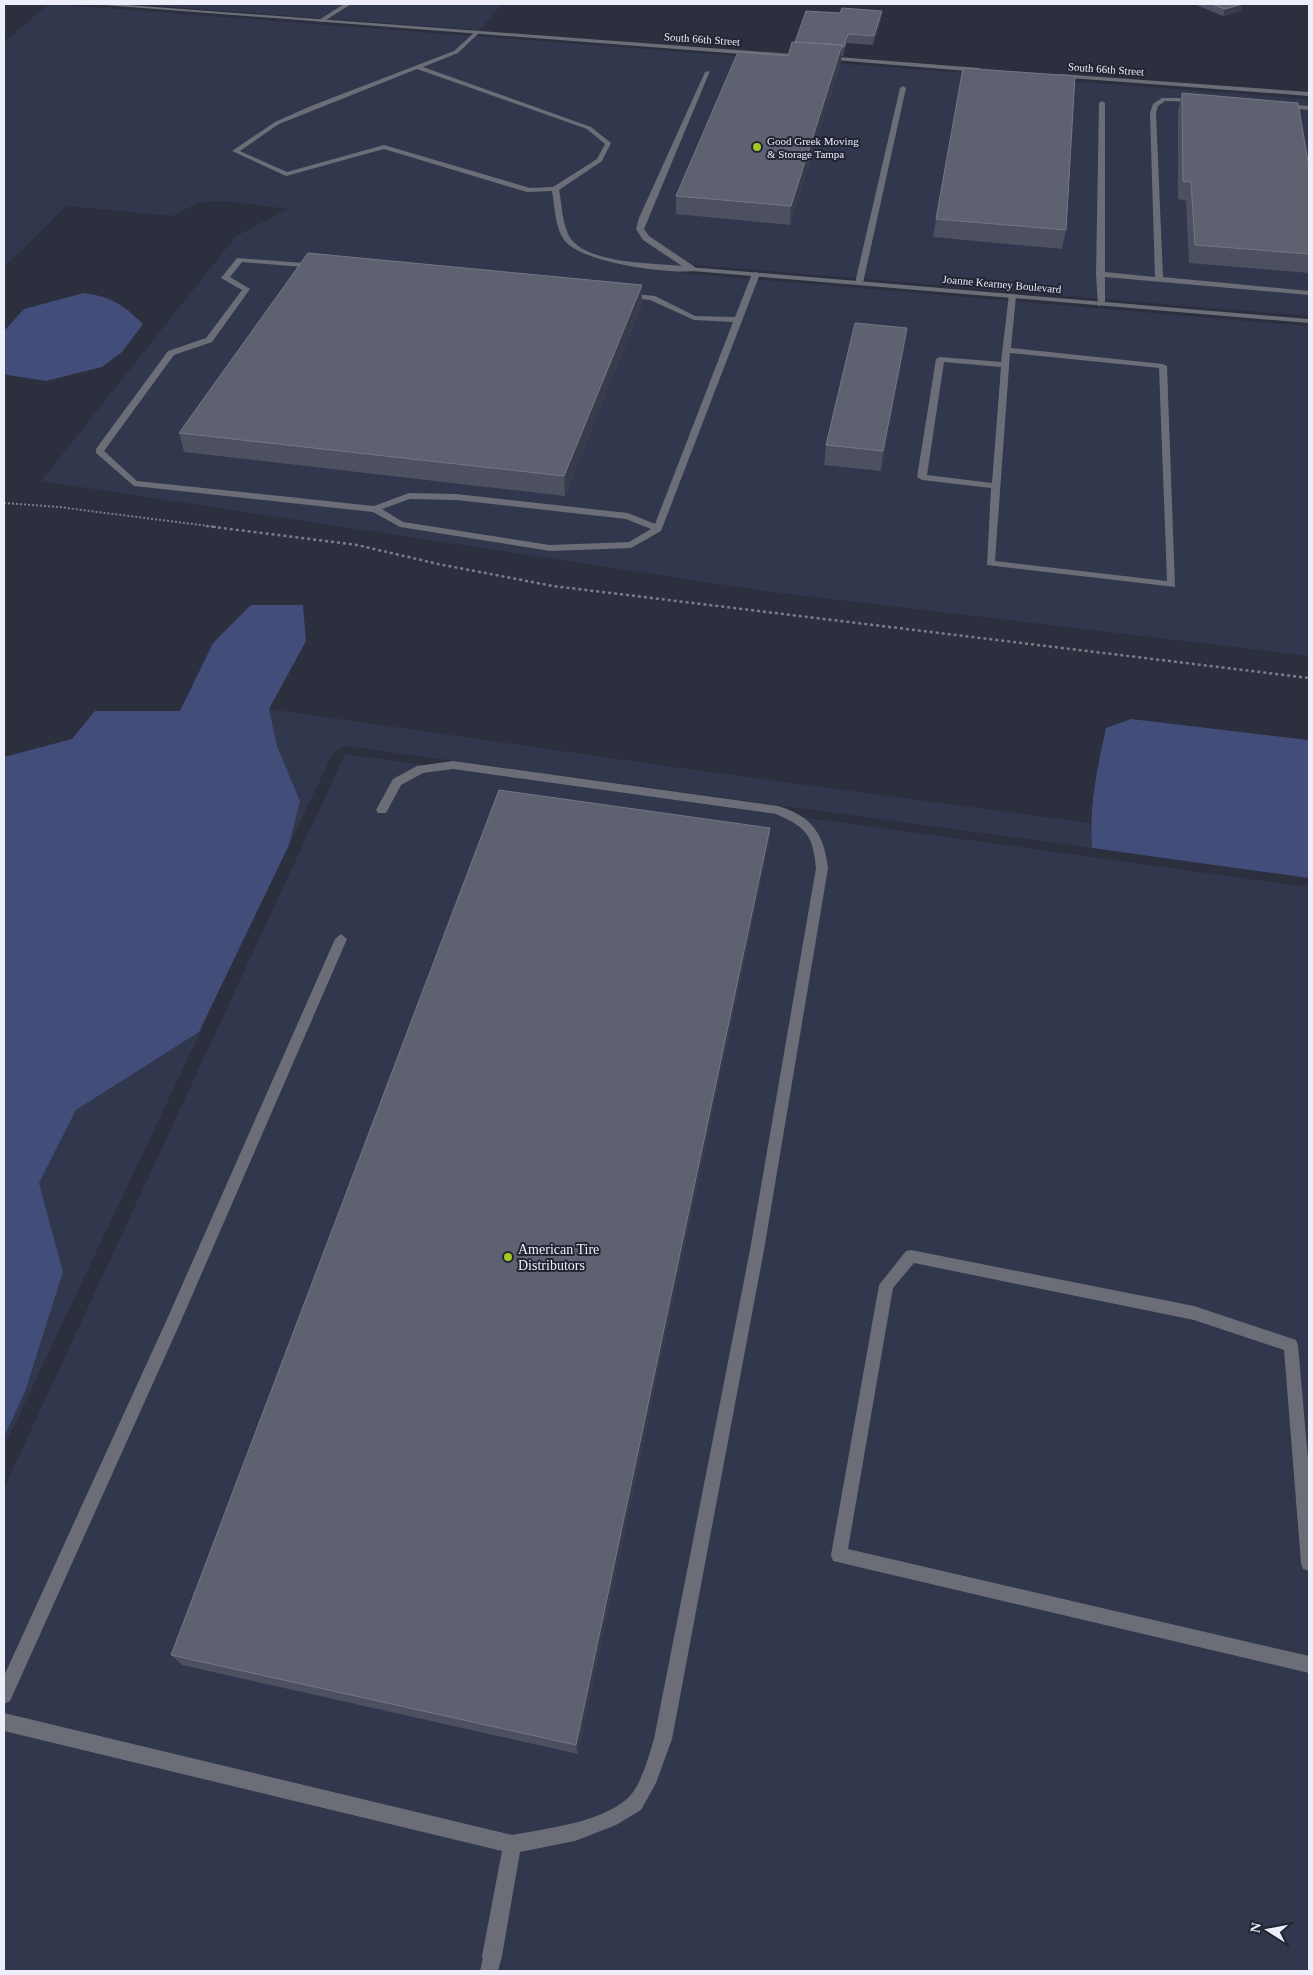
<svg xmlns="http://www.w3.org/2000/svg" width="1313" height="1975" font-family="'Times New Roman',serif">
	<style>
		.built { fill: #31374c }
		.green { fill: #424d79 }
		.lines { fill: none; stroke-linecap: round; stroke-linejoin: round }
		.path-far1 { stroke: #7a7d8a; stroke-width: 2; stroke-dasharray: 2 2; stroke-linecap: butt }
		.path { stroke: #7a7d8a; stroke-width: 2.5; stroke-dasharray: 3 3; stroke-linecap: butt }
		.service { fill: #6b6e76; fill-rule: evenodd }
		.minor { fill: #6b6e76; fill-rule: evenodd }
		.wall { fill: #4c5060 }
		.shaded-wall { fill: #383c4b }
		.building { fill: #5d6170; stroke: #747786 }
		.poi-dot { fill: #a4c824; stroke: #212534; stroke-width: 2 }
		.labels { text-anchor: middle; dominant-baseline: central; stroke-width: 4; stroke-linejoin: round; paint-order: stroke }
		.far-street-label { font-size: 11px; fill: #eceff9; stroke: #212534 }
		.far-poi-label { font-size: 11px; fill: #eceff9; stroke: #212534; text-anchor: start }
		.poi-label { font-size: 14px; fill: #eceff9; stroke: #212534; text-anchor: start }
	</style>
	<rect width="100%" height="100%" fill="#2b2f3e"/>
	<path class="built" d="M49,4L1309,99V316L683,264L681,273L1309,326V656L764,591L41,481L236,236L288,209L225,201L198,203L172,216L67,206L4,267V42Z
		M132,4H502L480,30Z
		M269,709L688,769L1090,823L1092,848L345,746L333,753L289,845L300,801L277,746Z
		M345,754L1309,887V1971H4V1488Z
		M207,1018L4,1447V1437L25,1392L63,1272L39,1183L76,1110L199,1032Z"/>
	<path class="green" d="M84,293C112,297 124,305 143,324L122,352L102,367L46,381L8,375L4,373V331L24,309Z
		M251,605H303L306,641L269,709L277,746L300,801L289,845L199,1032L76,1110L39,1183L63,1272L25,1392L4,1437V757L72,739L95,711H180L213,643Z
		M1131,719L1309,740V878L1092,848C1089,807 1097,768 1106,728Z"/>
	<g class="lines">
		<path class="path-far1" d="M4,503L59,507L216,527"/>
		<path class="path" d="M206,526L357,545L438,564L553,586L1309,678"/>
		<path class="service" d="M344,4H351L323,22H319V20Z
			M477,30L479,33L458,53L423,67L591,127L611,143L602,161L559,190C562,204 562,226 571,239C590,264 654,263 682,266L643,240L636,229L639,218L705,72L710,71L644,229L649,236L695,267V271C667,274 585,263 566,242C555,230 555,207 552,191L527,192L384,149L286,176L232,151L275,122L311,106L454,51ZM417,69L587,129L605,144L597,159L553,187L530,188L384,145L287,172L240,151L279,124Z
			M903,86L906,88L863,283L859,285L855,283L900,88Z
			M1162,98H1198L1201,100L1198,102L1165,101L1158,106L1156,113L1163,277L1309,291V295L1105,277V304L1098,306L1096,274L1099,103L1102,101L1105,103V272L1155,277L1150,113L1153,104Z
			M1283,104L1309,106V110L1281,107L1280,106Z
			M237,258L316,264L320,266L316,268L242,262L230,277L250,289L212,342L174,355L104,451L137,481L374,506L409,493L456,494L628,513L655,524L733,322L694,320L650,300L627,297L623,295L627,293L655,296L695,316L735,317L752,274L756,272L760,274L661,531L631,548L550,551L400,527L373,512L134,486L96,453V449L168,351L206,338L242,290L221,278ZM410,499L456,500L626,519L651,529L629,542L550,545L403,522L382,509Z
			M1009,294L1016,296L1011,348L1163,364L1167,366L1175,587L987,565L991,488L922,480L917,477L936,359L940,357L1001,362ZM1010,353L1159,368L1167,581L995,561ZM944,362L1001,367L992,483L927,475Z
			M453,761L778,806C812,816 824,834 828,868L764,1250L672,1739L656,1783L641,1810L616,1825L575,1841L520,1852L502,1956L499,1963L492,1966L485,1963L482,1956L502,1851L4,1731V1713L512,1835C548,1828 600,1823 628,1798C641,1786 649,1755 654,1739L750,1250L816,868C813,835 806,827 776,814L453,769L423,773L401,785L386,813H378L376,810L393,779L417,766Z
			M341,934L347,939L181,1321L10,1701L4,1704V1676L168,1317L335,939Z
			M911,1250L1194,1306L1296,1340L1298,1345L1309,1471V1571L1303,1569L1301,1563L1284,1350L1194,1320L914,1263L893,1288L848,1549L1309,1656V1673L833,1561L831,1555L879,1285L906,1251Z"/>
		<path class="minor" d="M91,4H114L805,55L808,57L805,59Z
			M825,56L979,68L982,70L979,72L823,59Z
			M1059,74L1309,92V96L1057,77Z
			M689,267L1309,319V323L692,271H689Z
			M492,1946L499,1949L502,1956L498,1971H480L485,1949Z"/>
	</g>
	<path class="wall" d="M1194,4H1243L1241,11L1223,16Z
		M881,20L873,45L847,43L843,56H841V62L790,225L676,214V196L788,56Z
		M1182,93L1309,167V273L1189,263L1186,201L1178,199V111Z
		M936,219L1066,230L1062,249L933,237Z
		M642,304L565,496L184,452L179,433Z
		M907,328L904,348L881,471L824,465L826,445Z
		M770,828L768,848L578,1754L182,1665L171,1655Z"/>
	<path class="shaded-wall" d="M1243,4L1241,11L1223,16L1225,9Z
		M882,11L881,20L873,45L874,36Z
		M848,34L847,43L843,56L844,47Z
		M842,45L841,62L790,225L791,206Z
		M642,285V304L565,496L564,476Z
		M907,328L904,348L881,471L883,451Z
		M770,828L768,848L578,1754L576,1745Z"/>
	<path class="building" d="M1212,4H1242L1225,9Z
		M842,8L882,11L874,36L848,34L844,47H842V45L795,42L806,11L840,13Z
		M792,42L842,45L791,206L676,196L738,52L788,56Z
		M963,68L1075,76L1066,230L936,219Z
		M1182,93L1298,103L1309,167V254L1195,245L1191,182L1183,181Z
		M308,253L642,285L564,476L179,433Z
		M855,323L907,328L883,451L826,445Z
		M499,790L770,828L576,1745L171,1655Z"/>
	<g class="poi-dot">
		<circle cx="757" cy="147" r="5"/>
		<circle cx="508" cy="1257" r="5"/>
	</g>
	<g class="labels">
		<g class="far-street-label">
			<text transform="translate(702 39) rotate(4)">South 66th Street</text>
			<text transform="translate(1106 69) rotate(4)">South 66th Street</text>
			<text transform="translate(1002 284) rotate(5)">Joanne Kearney Boulevard</text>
		</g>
		<g class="far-poi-label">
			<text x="767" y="141">Good Greek Moving<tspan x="767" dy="13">&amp; Storage Tampa</tspan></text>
		</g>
		<g class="poi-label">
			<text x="518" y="1249">American Tire<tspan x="518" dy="16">Distributors</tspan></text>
		</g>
	</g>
	<rect width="1313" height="1975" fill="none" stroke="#eceff9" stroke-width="10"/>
	<g transform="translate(1268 1930) rotate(281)" stroke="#212534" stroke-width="4" paint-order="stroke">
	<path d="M0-4L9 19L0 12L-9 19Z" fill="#eceff9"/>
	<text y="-8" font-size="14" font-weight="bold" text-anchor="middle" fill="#eceff9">N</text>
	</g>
</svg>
